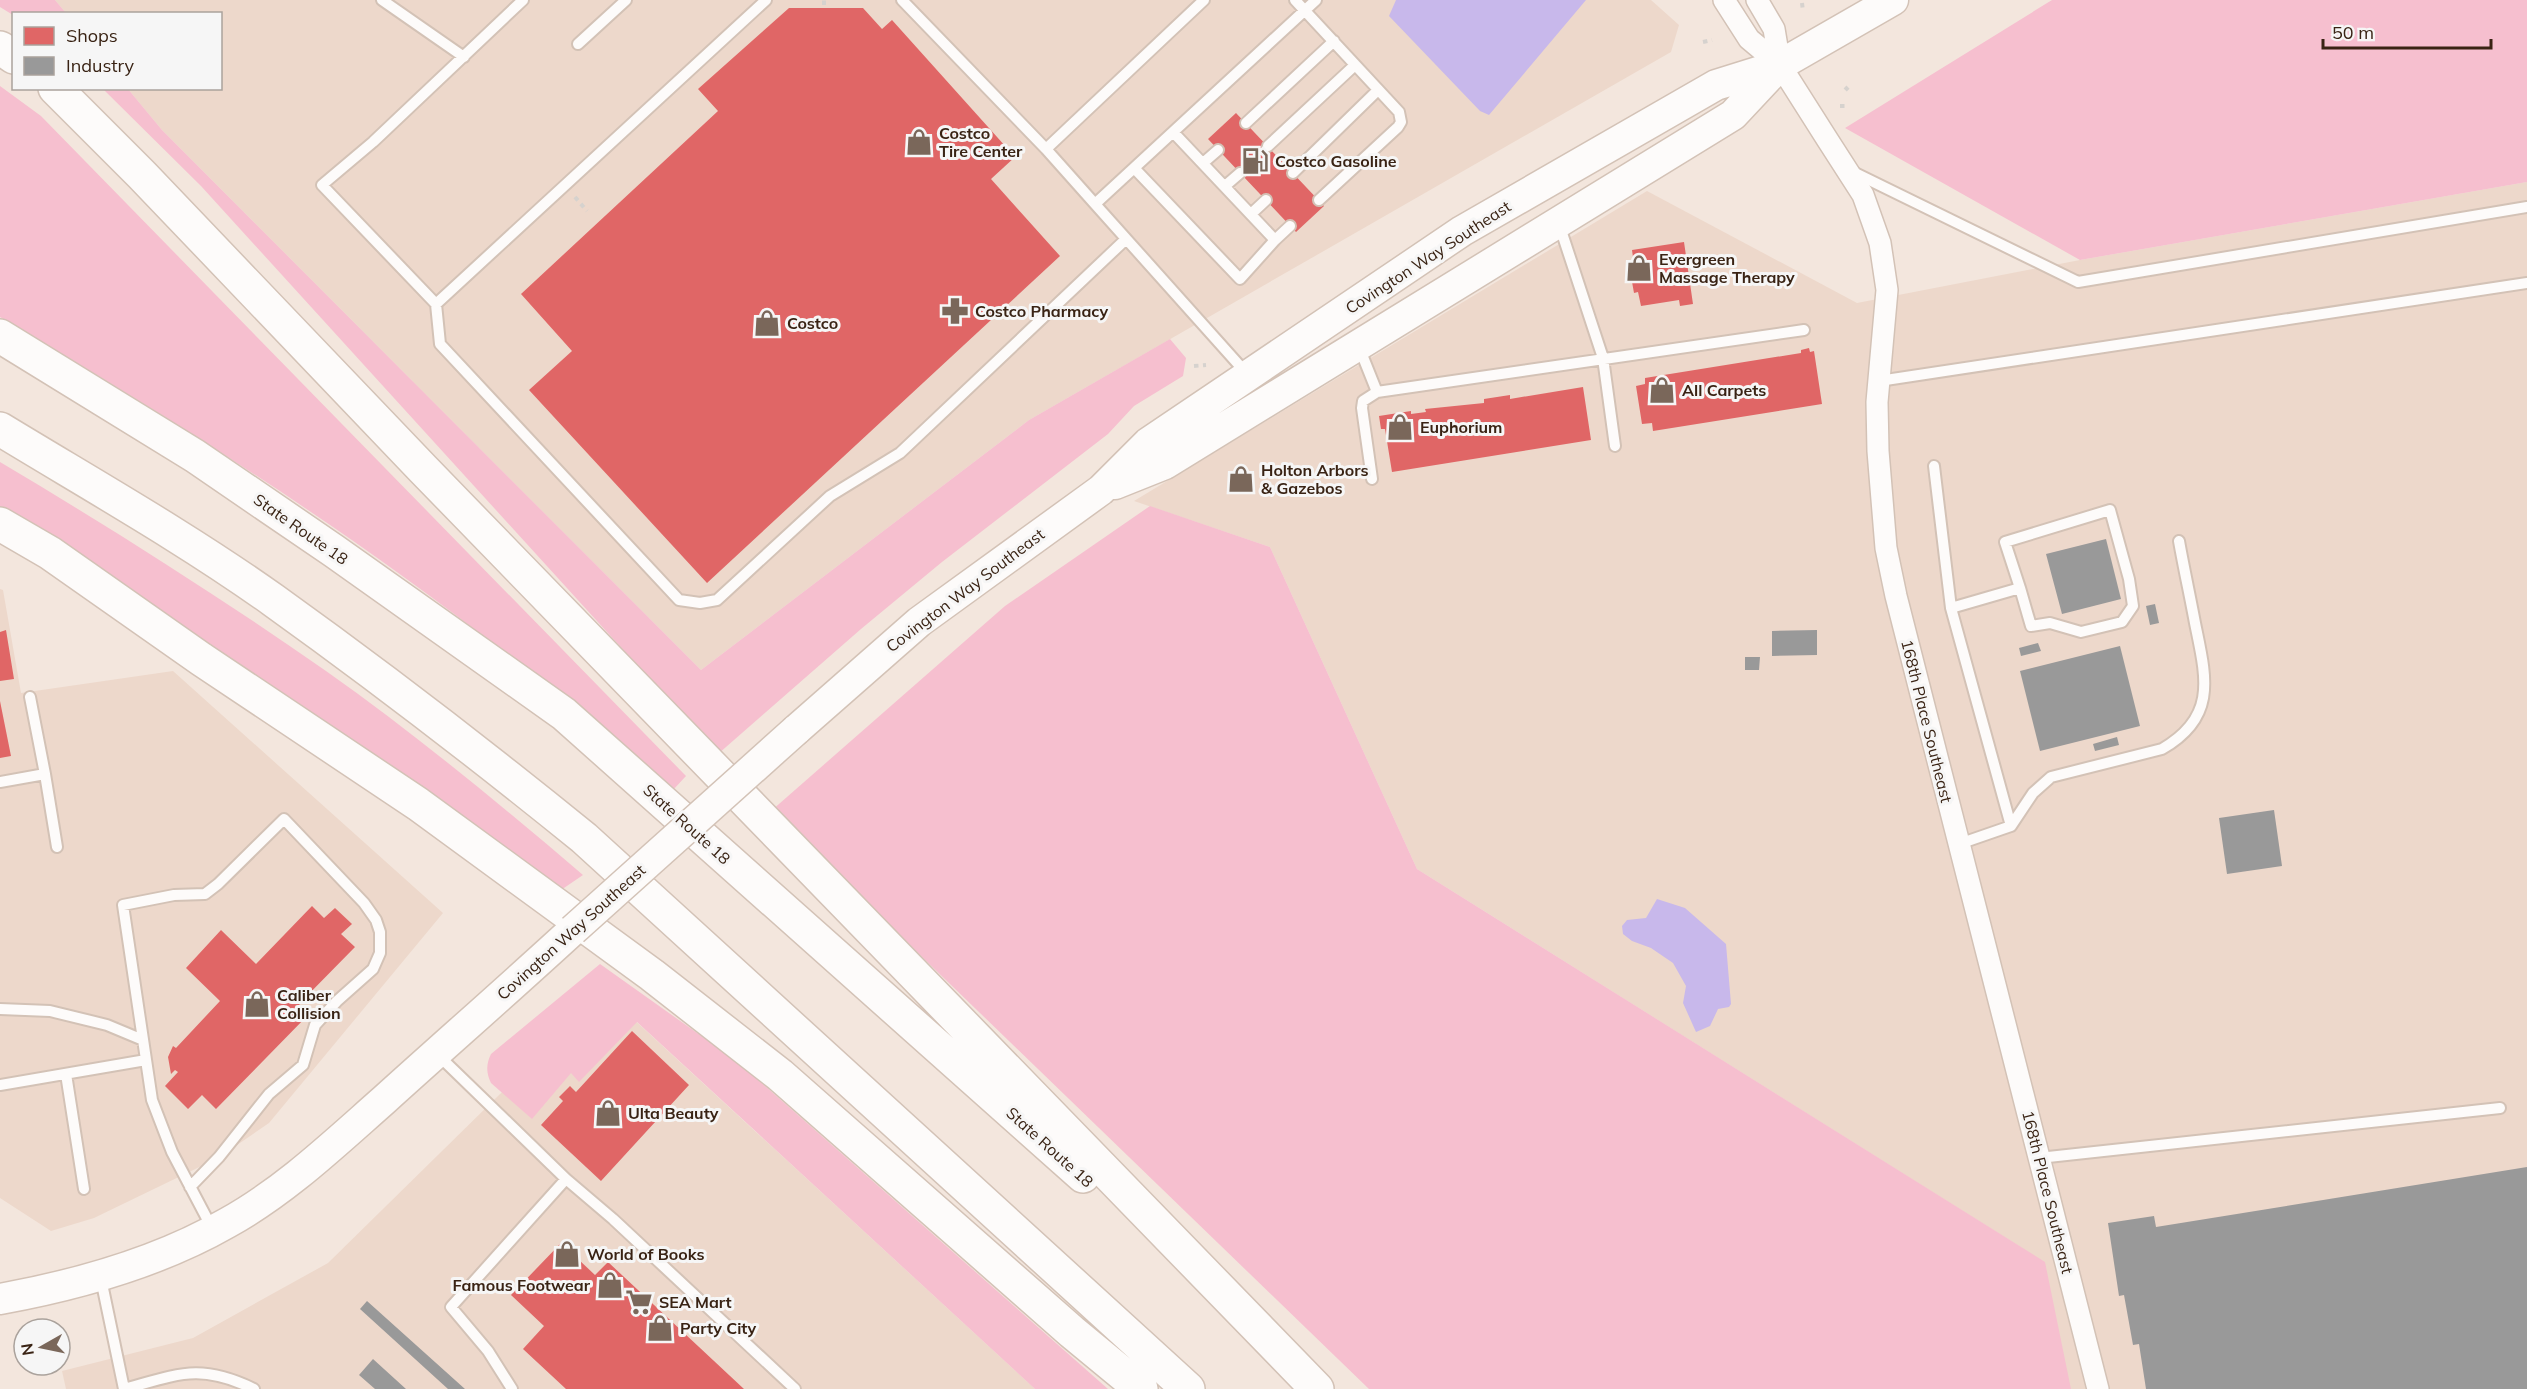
<svg xmlns="http://www.w3.org/2000/svg" width="2527" height="1389" font-family="Mulish,sans-serif">
	<style>
		.built { fill: #edd8cb }
		.green { fill: #f6bfcf }
		.water { fill: #c8b8eb }
		.shops { fill: #e06666 }
		.industry { fill: #999 }
		.lines { fill: none; stroke-linecap: round; stroke-linejoin: round }
		.lane-casing { stroke: #d3c2b6; stroke-width: 14 }
		.street-casing { stroke: #d3c2b6; stroke-width: 24 }
		.secondary-casing { stroke: #d3c2b6; stroke-width: 33 }
		.highway-casing { stroke: #d3c2b6; stroke-width: 36 }
		.path { stroke: #d6d2ce; stroke-width: 4; stroke-dasharray: 4.5 4.5; stroke-linecap: butt }
		.lane { stroke: #fdfbfa; stroke-width: 10 }
		.street { stroke: #fdfbfa; stroke-width: 21 }
		.secondary { stroke: #fdfbfa; stroke-width: 30 }
		.highway { stroke: #fdfbfa; stroke-width: 33 }
		.secondary-bridge-casing { stroke: #d3c2b6; stroke-width: 33; stroke-linecap: butt }
		.secondary-bridge { stroke: #fdfbfa; stroke-width: 30 }
		.labels { text-anchor: middle; dominant-baseline: central; stroke-width: 6; stroke-linejoin: round; paint-order: stroke }
		.poi-label { font-size: 16px; font-weight: bold; fill: #392314; stroke: #f6f6f6; text-anchor: start }
		.street-label { font-size: 16px; fill: #392314; stroke: #f6f6f6 }
	</style>
	<rect width="100%" height="100%" fill="#f3e6dd"/>
	<path class="built" d="M55,0H1651L1679,25L1671,52L1029,420L701,670L162,130L128,89L220,88V14L66,13Z
		M2527,182V1389H2058L2022,1248L1417,869L1270,547L1134,501L1647,191L1857,303L2080,260Z
		M0,589L3,590L21,693L173,671L443,913L269,1123L218,1158L94,1218L51,1231L0,1198Z
		M604,992L1035,1389H66L62,1371L193,1338L328,1263Z"/>
	<path class="green" d="M0,0H55L66,13L13,15L0,7Z
		M2052,0H2527V182L2080,260L1845,128Z
		M0,86L41,116L686,776L673,790C615,743 559,695 501,650C344,527 171,418 0,317Z
		M103,89H128L162,130L701,670L1029,420L1170,339L1186,358L1183,376L1134,406L1108,434L942,562L861,629L718,754L201,186Z
		M0,462C111,528 220,597 326,671C414,733 501,805 583,875L561,890L0,511Z
		M1150,506L1270,547L1417,869L2045,1262L2071,1389H1369L771,811L1005,606Z
		M600,964L738,1062L1108,1389H1035L637,1022L579,1082L571,1073L532,1119L491,1083C486,1073 486,1064 491,1054Z"/>
	<path class="water" d="M1396,0H1586L1489,115L1480,111L1389,16Z
		M1657,899L1685,908L1726,944L1731,1004L1729,1007L1718,1009L1710,1026L1696,1032L1683,1003L1686,986L1673,963L1651,948L1632,941L1623,934L1622,926L1627,920L1646,918Z"/>
	<path class="shops" d="M789,8H863L882,29L892,20L1015,157L991,179L1060,256L707,583L529,390L572,351L521,294L718,111L698,89Z
		M1236,113L1324,206L1296,232L1208,139Z
		M1684,242L1693,304L1680,306L1679,300L1641,306L1638,292L1634,293L1629,265L1634,264L1632,250Z
		M1809,348L1810,352L1814,351L1822,404L1653,431L1652,423L1642,424L1636,386L1645,384V378L1801,353V350Z
		M1583,387L1591,440L1392,472L1385,429H1381L1379,416L1411,411V414L1426,412L1425,409L1484,403V399L1510,395V399Z
		M6,630L14,679L0,681V632Z
		M0,701L11,756L0,758Z
		M312,906L324,918L335,908L352,924L341,934L355,947L299,1004L309,1014L216,1109L202,1095L188,1109L165,1086L178,1072L175,1070L171,1074L168,1057L173,1046L176,1048L220,1001L186,968L221,930L256,964Z
		M632,1031L689,1085L601,1181L541,1125L563,1101L559,1097L570,1086L576,1092Z
		M561,1243L595,1275L608,1262L744,1389H566L523,1349L544,1326L511,1295Z"/>
	<path class="industry" d="M2106,539L2121,599L2062,614L2046,554Z
		M2155,604L2159,623L2150,625L2146,606Z
		M1817,630V655L1772,656V631Z
		M2038,643L2041,651L2021,656L2019,648Z
		M2120,646L2140,726L2040,751L2020,671Z
		M1745,657H1760L1759,670H1745Z
		M2117,737L2119,745L2095,751L2093,744Z
		M2274,810L2282,866L2227,874L2219,818Z
		M2527,1167V1389H2146L2139,1344L2133,1345L2124,1295L2119,1296L2108,1223L2154,1216L2156,1227Z
		M367,1301L465,1389H448L360,1309Z
		M373,1359L406,1389H375L359,1375Z"/>
	<g class="lines">
		<defs>
			<path id="lane" d="M382,0L464,57
				M523,0L373,142L322,185L436,304L766,0
				M902,0L1046,149L1095,204
				M1295,0L1399,112L1401,122L1398,127L1319,200
				M578,44L626,0
				M1246,123L1334,41
				M1173,132L1275,240L1290,226
				M1268,146L1355,65
				M1046,149L1204,0
				M1203,163L1218,150
				M1134,168L1240,279L1275,240
				M1851,171L2078,282L2527,207
				M1293,173L1378,90
				M1225,186L1240,173
				M1251,214L1266,200
				M1559,224L1603,358L1615,446
				M436,304L440,344L679,600L700,603L717,600L830,496L900,453L1125,240
				M1359,347L1377,392L1363,401L1362,408L1372,479
				M1248,375L1095,204L1316,0
				M1879,381L2527,283
				M1377,392L1804,330
				M1934,466L1951,608L2011,826
				M1951,608L2020,588L2005,542L2110,510L2129,579L2133,606L2122,622L2081,632L2050,623L2031,626L2020,588
				M30,697L45,774
				M0,782L45,774L57,847
				M1959,844L2011,826L2033,793L2051,777L2162,749C2218,717 2206,677 2195,623C2190,596 2184,569 2179,541
				M0,1009L50,1011L107,1025L143,1040
				M437,1054L566,1179
				M66,1074L84,1189
				M0,1085L146,1060
				M2039,1158L2500,1108
				M190,1187L219,1157L269,1094L303,1065L315,1025L337,1001L373,969L380,953V932L376,920L364,903L284,819L218,884L205,894L174,895L123,905L152,1100L172,1152L213,1230
				M101,1279L124,1389
				M124,1389C179,1374 200,1363 254,1389
				M512,1389L488,1351L451,1307L566,1179L613,1219L795,1389"/>
			<path id="street" d="M1724,0L1749,39L1780,65L1827,139L1863,195L1880,243L1887,290L1877,402L1878,451L1886,548L1896,596L2098,1389
				M1757,0L1774,29L1780,65"/>
			<path id="secondary" d="M1115,484L1165,464L1733,115L1778,67
				M796,730L919,622L1101,490L1148,443L1462,231L1716,85L1780,65L1893,0
				M0,1299C77,1285 159,1262 227,1223C285,1191 334,1144 384,1100C447,1043 511,987 573,930"/>
			<path id="highway" d="M0,48L14,57
				M55,88L142,175L423,469L1317,1389
				M0,336L195,456L334,551L564,714L1083,1176
				M0,429C92,485 186,538 273,600C379,676 483,756 584,838L1188,1389
				M0,524L50,553L201,659L418,804L652,975L780,1075L1072,1332L1141,1389"/>
		</defs>
		<use href="#lane" class="lane-casing"/>
		<use href="#street" class="street-casing"/>
		<use href="#secondary" class="secondary-casing"/>
		<use href="#highway" class="highway-casing"/>
		<path class="path" d="M1802,3L1803,11
			M824,5V0
			M1703,42L1712,40
			M1845,87L1849,91
			M1840,106H1846
			M575,197L587,211
			M1194,366L1206,365"/>
		<use href="#lane" class="lane"/>
		<use href="#street" class="street"/>
		<use href="#secondary" class="secondary"/>
		<use href="#highway" class="highway"/>
		<defs>
			<path id="secondary-bridge" d="M573,930L796,730"/>
		</defs>
		<use href="#secondary-bridge" class="secondary-bridge-casing"/>
		<use href="#secondary-bridge" class="secondary-bridge"/>
	</g>
	<defs>
		<symbol id="shop-bare" viewBox="-9 -9 18 18"><path d="M-5-2.5h2.3a2.7 3.5 0 0 1 5.4 0H5L5.5 6h-11ZM-1.5-2.5h3a1.5 2.3 0 0 0-3 0Z" fill="#7a675a" stroke="#f6f6f6" stroke-width="2.5" paint-order="stroke"/></symbol>
		<symbol id="fuel-bare" viewBox="-9 -9 18 18"><path d="M-5.5-6h7V0h2V4h1.3V-2.5L3-4.5l.8-.8L6-3V5H2.5V1h-1V6h-7ZM-4.2-4.7v3.2H.2V-4.7Z" fill="#7a675a" stroke="#f6f6f6" stroke-width="2.5" paint-order="stroke"/></symbol>
		<symbol id="pharmacy-bare" viewBox="-9 -9 18 18"><path d="M-2-6h4v4h4v4h-4v4h-4v-4h-4v-4h4Z" fill="#7a675a" stroke="#f6f6f6" stroke-width="2.5" paint-order="stroke"/></symbol>
		<symbol id="supermarket-bare" viewBox="-9 -9 18 18"><path d="M-6-5.5h2.5l.6 2H6L4.5 2H-2.5L-4.4-4H-6ZM-1.5 3.2a1.3 1.3 0 1 0 .1 0ZM3 3.2a1.3 1.3 0 1 0 .1 0Z" fill="#7a675a" stroke="#f6f6f6" stroke-width="2.5" paint-order="stroke"/></symbol>
	</defs>
	<g fill-rule="evenodd">
		<use href="#shop-bare" x="900" y="123" width="38" height="38"/>
		<use href="#fuel-bare" x="1236" y="142" width="38" height="38"/>
		<use href="#shop-bare" x="1620" y="249" width="38" height="38"/>
		<use href="#pharmacy-bare" x="936" y="292" width="38" height="38"/>
		<use href="#shop-bare" x="748" y="304" width="38" height="38"/>
		<use href="#shop-bare" x="1643" y="371" width="38" height="38"/>
		<use href="#shop-bare" x="1381" y="408" width="38" height="38"/>
		<use href="#shop-bare" x="1222" y="460" width="38" height="38"/>
		<use href="#shop-bare" x="238" y="985" width="38" height="38"/>
		<use href="#shop-bare" x="589" y="1094" width="38" height="38"/>
		<use href="#shop-bare" x="548" y="1235" width="38" height="38"/>
		<use href="#shop-bare" x="591" y="1266" width="38" height="38"/>
		<use href="#supermarket-bare" x="620" y="1283" width="38" height="38"/>
		<use href="#shop-bare" x="641" y="1309" width="38" height="38"/>
	</g>
	<g class="labels">
		<g class="poi-label">
			<text x="939" y="133">Costco<tspan x="939" dy="18">Tire Center</tspan></text>
			<text x="1275" y="161">Costco Gasoline</text>
			<text x="1659" y="259">Evergreen<tspan x="1659" dy="18">Massage Therapy</tspan></text>
			<text x="975" y="311">Costco Pharmacy</text>
			<text x="787" y="323">Costco</text>
			<text x="1682" y="390">All Carpets</text>
			<text x="1420" y="427">Euphorium</text>
			<text x="1261" y="470">Holton Arbors<tspan x="1261" dy="18">&amp; Gazebos</tspan></text>
			<text x="277" y="995">Caliber<tspan x="277" dy="18">Collision</tspan></text>
			<text x="628" y="1113">Ulta Beauty</text>
			<text x="587" y="1254">World of Books</text>
			<text x="590" y="1285" text-anchor="end">Famous Footwear</text>
			<text x="659" y="1302">SEA Mart</text>
			<text x="680" y="1328">Party City</text>
		</g>
		<g class="street-label">
			<text transform="translate(1428 257) rotate(-33)">Covington Way Southeast</text>
			<text transform="translate(301 529) rotate(35)">State Route 18</text>
			<text transform="translate(965 590) rotate(-37)">Covington Way Southeast</text>
			<text transform="translate(1927 721) rotate(76)">168th Place Southeast</text>
			<text transform="translate(687 824) rotate(42)">State Route 18</text>
			<text transform="translate(571 932) rotate(-42)">Covington Way Southeast</text>
			<text transform="translate(1050 1147) rotate(42)">State Route 18</text>
			<text transform="translate(2048 1192) rotate(76)">168th Place Southeast</text>
		</g>
	</g>
	<rect x="12" y="12" width="210" height="78" fill="#f6f6f6" stroke="#aaa29c" stroke-width="1.5"/>
	<rect x="24" y="27" width="30" height="18" fill="#e06666" stroke="#aaa29c" stroke-width="1.5"/>
	<text x="66" y="42" font-size="18" fill="#392314">Shops</text>
	<rect x="24" y="57" width="30" height="18" fill="#999999" stroke="#aaa29c" stroke-width="1.5"/>
	<text x="66" y="72" font-size="18" fill="#392314">Industry</text>
	<g transform="translate(42 1347) rotate(261)"><circle r="28" fill="#f6f6f6" stroke="#aaa29c" stroke-width="1.5"/>
	<path d="M0-4.5L10 22L0 15L-10 22Z" fill="#7a675a"/>
	<text y="-9" font-size="16" font-weight="bold" text-anchor="middle" fill="#392314">N</text>
	</g>
	<path d="M2323 39v9h168v-9" fill="none" stroke="#392314" stroke-width="3"/>
	<text x="2332" y="39" font-size="18" fill="#392314" stroke="#f6f6f6" stroke-width="4.5" paint-order="stroke">50 m</text>
</svg>
